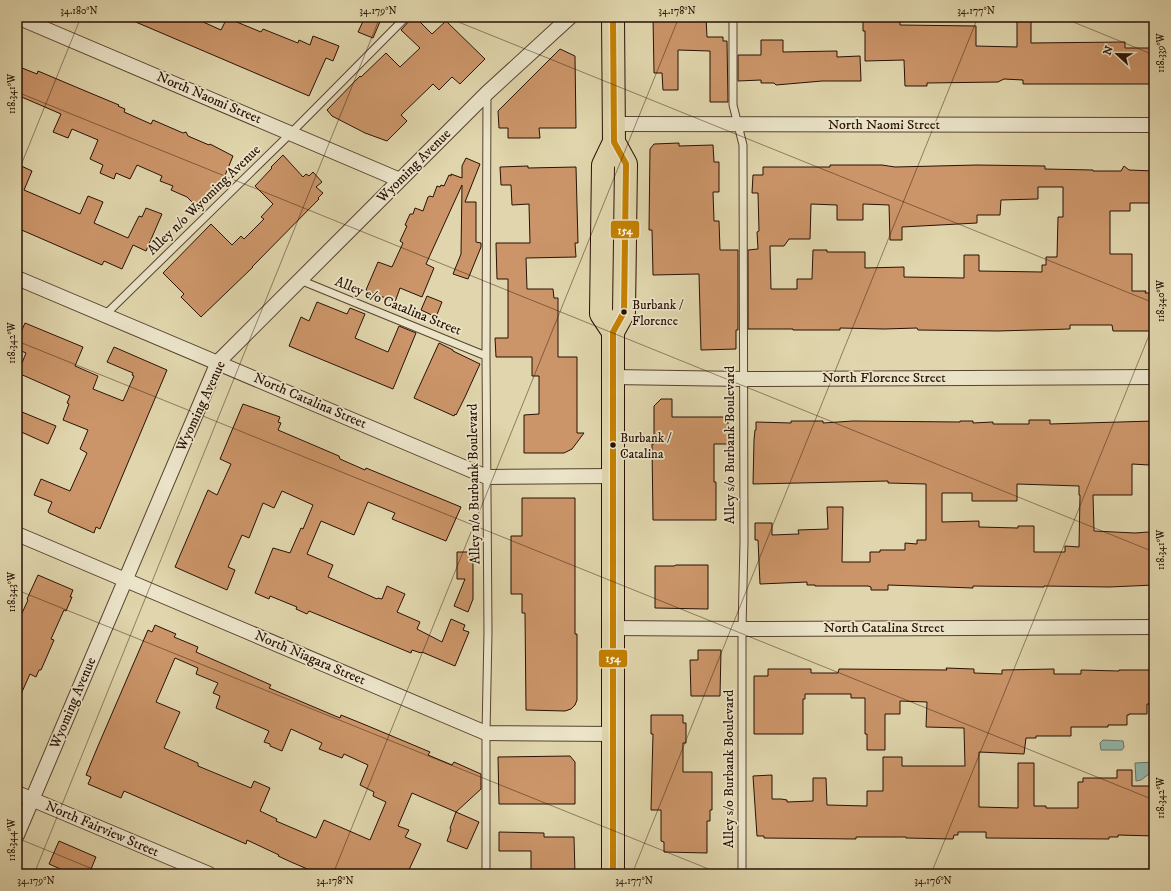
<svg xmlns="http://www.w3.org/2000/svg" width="1171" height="891" font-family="'IM FELL DW Pica',serif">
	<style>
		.water { fill: #94b8ac; stroke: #697569 }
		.building { fill: #cb9569; stroke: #291105; fill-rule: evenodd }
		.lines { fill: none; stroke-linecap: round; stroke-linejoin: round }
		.lane-casing { stroke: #57422f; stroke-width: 9 }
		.street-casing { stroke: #57422f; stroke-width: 16 }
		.primary-casing { stroke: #291105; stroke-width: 24 }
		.lane { stroke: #ebe4c9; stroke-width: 7 }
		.street { stroke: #ebe4c9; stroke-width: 14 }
		.primary { stroke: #e0d5ac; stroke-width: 22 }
		.bus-1-casing { stroke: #ebe4c9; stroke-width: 9 }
		.bus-1 { stroke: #c48101; stroke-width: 6 }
		.ticks { fill: none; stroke: #291105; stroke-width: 1; stroke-opacity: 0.45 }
		.bus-dot { fill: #291105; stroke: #ebe4c9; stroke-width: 1.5 }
		.labels { text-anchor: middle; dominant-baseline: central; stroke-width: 3.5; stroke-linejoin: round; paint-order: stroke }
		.bus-label { font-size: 13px; fill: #291105; stroke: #ebe4c9; text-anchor: start }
		.street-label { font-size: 14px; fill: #291105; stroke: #ebe4c9 }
		.line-badge { stroke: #ebe4c9; stroke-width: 1.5 }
		.badge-label { font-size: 11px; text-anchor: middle; font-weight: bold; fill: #fff }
		.neatline { fill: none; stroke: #291105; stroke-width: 1.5 }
		.ticks-label { font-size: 10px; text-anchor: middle; fill: #291105 }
	</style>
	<rect width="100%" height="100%" fill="#e0d5ac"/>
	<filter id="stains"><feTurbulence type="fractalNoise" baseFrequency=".005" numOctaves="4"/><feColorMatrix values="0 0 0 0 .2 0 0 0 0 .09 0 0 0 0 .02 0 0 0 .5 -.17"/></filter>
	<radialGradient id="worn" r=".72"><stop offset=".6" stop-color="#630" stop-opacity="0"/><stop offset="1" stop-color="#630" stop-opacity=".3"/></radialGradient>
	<path class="water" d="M1103,740L1123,741L1124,747L1122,750H1101L1100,743Z
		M1154,762V776L1149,774L1141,780L1136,781L1135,763Z"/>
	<path class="building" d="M124,17H174L186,22L188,17H192L221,30L227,18L261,32L263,29L298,43L299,40L310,45L313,36L339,46L333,61L326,58L309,96Z
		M365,17H382L373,38L358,32Z
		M413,17H415L432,34L446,21L485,59L460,84L452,77L439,90L433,84L401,115L407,121L387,141L365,133L332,116L327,110L360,76L361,77L386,53L400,67L420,48L401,30Z
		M653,17H706L707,37H723V41H727L728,102H710V51L678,50V90H663L662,73H654Z
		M863,17H900V25L976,26V46L1017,47V20H1031V43L1125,42V48H1154V84H1023V80L1004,79L998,82L927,83V86H905L904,60L865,61V31H863Z
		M761,40H783V52L837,51V57L860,56L861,81H822L776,85L774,83H761V80L738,81V55H761Z
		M560,49L575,56L576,128H539L540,138H508V128H499L498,111Z
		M17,66L37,74L38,71L83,90L119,105L118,106L125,109L124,112L151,124L153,120L183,133L186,132L188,136L209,145L210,144L233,156L219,190L199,209L187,197L171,190L173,186L160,181L162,176L137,165L130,179L116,173L114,179L100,173L103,165L90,159L98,140L72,129L68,138L53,132L61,114L17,95Z
		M679,143V146L713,145L714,162H719V192H713L714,221H719L720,250H738V330H736V349L701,350L699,274L653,275L652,230H649L650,149L654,144Z
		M283,155L303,177L306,174L309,176L313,172L322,182L316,187L323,193L318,198L319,199L252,267H253L201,317L181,297L184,294L163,273L211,224L232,245L241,236L244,239L264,219L261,217L273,204L255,186L272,168L271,167Z
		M466,158L480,164L465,202H476V242L481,243V247L468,279L453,274L461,254L462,185L426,264L434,268L422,297L400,288L395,302L366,290L378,262L392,267L403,243L400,241L407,226L405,225L410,214H413L415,208L423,211L428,197L430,196L433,197L437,186L440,187L441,185L444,186L449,175L451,176V174L462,178V166Z
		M17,164L32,171L24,190L80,214L88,196L103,202L94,223L128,238L139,216L142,217L146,208L162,214L146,251L133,245L122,269L104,261L102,265L17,228Z
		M830,165H882L895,167L977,165L1045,166V169L1093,170V171H1121L1124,166L1129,170L1154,171V203H1130V211H1110V254H1132V291H1146L1145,293H1154V331H1113L1112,325H1070V329L998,331L918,330L917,328L884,329L840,328V330H793V329H748V250L758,249L757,232L759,231L758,193H752L753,175H763V167H830ZM1038,187H1063V217H1058L1057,257H1046V265H1042V272L979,271V255H964V278L904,277V267L865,268V252H827V250H813L812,279H797V289H771L770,246H784L789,239H810L811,204L837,205V220H863V204L889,205L890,240H902V227L977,223V215H1000L1001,200L1038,199Z
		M528,166V168L576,167L578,243H575L576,257L526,258L527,289H553L554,298H558V357H577V433H584L572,449L564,453H524V415L539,414V376H532V357H496L495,338H508V279H497L496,243H530L529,204L512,205L511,185H501L500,167Z
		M427,296L442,302L436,317L421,310Z
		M317,302L347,314L350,308L365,314L355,338L388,352L399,326L416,333L393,389L289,346L301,317L309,321Z
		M25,323L83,347L75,366L98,376L93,389L123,401L134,376L132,375L133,373L107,362L114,347L167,370L100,529L96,527L94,533L49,513L48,511L52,502L34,495L41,479L70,491L87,453L80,449L88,430L63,420L69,404L67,403L70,396L18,373L26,353L17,349V341Z
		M439,343L453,350V351L480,364L465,397L456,415L455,414L454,416L414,398Z
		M661,399H672V417H728V444H714V482H716V520H653L652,444H654V406Z
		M243,404L280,417L278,422L281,423L278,430L339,456L340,459L365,470L366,468L461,507L446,541L392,519L395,513L368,502L354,535L321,521L307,554L333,565L328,577L377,599L378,598L382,599L387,586L405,594L397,612L420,622L417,629L442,642L451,619L465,625L463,630L469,632L455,666L422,652L421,653L412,650L411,653L309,611L307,614L296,609L297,607L270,596L269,599L255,593L273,548L290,553L301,528L303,529L313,505L282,491L274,508L263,503L249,538L242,535L228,567L235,570L227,590L175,567L208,490L217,495L231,464L220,459Z
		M17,410L56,426L48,444L17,430Z
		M1029,420H1050V424L1154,421V452H1150L1149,465L1132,464V495H1093L1094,531L1135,533L1148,532L1154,536V585L1109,587L1044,586V587L973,586V588L888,585V590H871V587L868,586H815V585H807V582L760,584L758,540H755V523H772V535L799,534L798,530L828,529L827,507H843L842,562H870V552H880V550H905V543L917,544V540H926V484L888,483V481L753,484L754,440L755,430H756V422L791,423V421H823V423L853,421L960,422V421H973V423L993,422V424H1029ZM1017,484L1079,486V495H1080L1079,547L1065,546V552H1034V526H1018V528L979,527V521L942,522V493H972V501H1017Z
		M522,498H575V634H577V700L575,705L571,709L565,711L526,710L525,613H522V594H511V536H522Z
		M457,552H473V599L468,612L454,606L465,579H457Z
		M676,565H708V609L655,608V566H674Z
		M38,575L73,590L70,597H72L66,611L64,610L51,639L54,640L41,670H39L36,677L30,674L17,703V624L28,600L27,599Z
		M155,625L176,634L174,637L198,647L196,652L271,685L269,688L340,718L341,715L368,726L430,752L428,755L452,765L454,762L481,774V789L456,812L412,793L398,826L409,830L405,837L421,844L407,874H319L291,862L278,856L279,855L247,840L246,844L124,791L121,798L88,784L91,777L86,775L98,746L148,630L152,632ZM175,658L198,668L196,674L218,683L213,693L220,696L216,708L269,731L264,742L270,744V746L282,751L291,729L322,743L319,749L342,758L344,754L368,765L360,785L374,792L373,796L386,802L370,840L324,820L316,838L276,821L277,819L260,811L270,788L254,781L251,788L198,766V763L164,748L180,712L156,702Z
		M698,650H721L720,696H691L690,660H698Z
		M946,668L974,669V673L1002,674V670L1054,669V674H1081V670L1119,671V670H1151V671H1154L1153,704H1147V714H1129V715H1127V725H1108V727H1071V736H1036V738H1026L1024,754L979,752V807L1018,808V763H1034V806H1046V808H1078V782H1083V778H1117V770H1132V786H1152L1151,818H1154V836L1118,835V837H1109V839L986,838V832H958V835H954L953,839L906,838V837H856V839L764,838V836H757L753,776L772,775V799H781L787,800V802L813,801V778H826L827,805L867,806V791H883V757H902V766H965L964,728L926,727L927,702L900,701V714H885V750H867V734H865V698H851V694H805V699H803V734H754V676H768V669H811V673H838L839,669L947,670Z
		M651,715H683V723H686V743H683V772H712V810H710V821H707V853L664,852V842L661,841V810H651L653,734H651Z
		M570,756L575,762V804H499L498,757Z
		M456,812L479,822L467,849L447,841L451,830L450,828Z
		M499,832L544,833V837H574L575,874H531V851H499Z
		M59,841L96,857L89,874H72L49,864Z"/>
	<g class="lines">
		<defs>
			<path id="lane" d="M733,17V105L743,145L744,542L742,629V874
				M300,280L486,356
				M105,315L291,133L406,17
				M486,874V733L488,632L486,356L487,94"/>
			<path id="street" d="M17,17L400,180
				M614,124L1154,125
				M17,278L487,477L613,476
				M613,377L743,379L1154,377
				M17,534L486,733L613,734
				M613,628L742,629L1154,627
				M17,793L209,874
				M17,835L218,362L487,93L570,17"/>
			<path id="primary" d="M613,17L614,142L626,164L624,312L613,332V874
				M613,332L601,314L603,165L614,142"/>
		</defs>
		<use href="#lane" class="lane-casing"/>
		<use href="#street" class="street-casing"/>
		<use href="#primary" class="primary-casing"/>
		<use href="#lane" class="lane"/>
		<use href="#street" class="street"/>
		<use href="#primary" class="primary"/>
		<defs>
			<path id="bus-1" d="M613,17L614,142L626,164L624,312L613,332V874"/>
		</defs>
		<use href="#bus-1" class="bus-1-casing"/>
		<use href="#bus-1" class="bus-1"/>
	</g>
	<path class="ticks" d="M446,17L1154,303M1061,17L1154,55M17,92L1154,552M17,175L81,17M17,341L1154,800M17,590L721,874M17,838L105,874M34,874L380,17M333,874L679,17M632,874L978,17M931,874L1154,323"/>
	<g class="bus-dot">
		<circle cx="624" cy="312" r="3.5"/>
		<circle cx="613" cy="445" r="3.5"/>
	</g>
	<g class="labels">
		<g class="bus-label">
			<text x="632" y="305">Burbank /<tspan x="632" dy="16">Florence</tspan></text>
			<text x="620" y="438">Burbank /<tspan x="620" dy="16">Catalina</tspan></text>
		</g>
		<g class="street-label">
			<text transform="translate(209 98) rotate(23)">North Naomi Street</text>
			<text x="884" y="125">North Naomi Street</text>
			<text transform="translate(414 166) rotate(-45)">Wyoming Avenue</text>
			<text transform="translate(204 200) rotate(-44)">Alley n/o Wyoming Avenue</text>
			<text transform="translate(398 306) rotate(22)">Alley e/o Catalina Street</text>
			<text x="884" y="378">North Florence Street</text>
			<text transform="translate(310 401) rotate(23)">North Catalina Street</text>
			<text transform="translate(201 406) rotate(-65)">Wyoming Avenue</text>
			<text transform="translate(730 445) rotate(-90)">Alley s/o Burbank Boulevard</text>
			<text transform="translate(474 484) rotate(-91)">Alley n/o Burbank Boulevard</text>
			<text x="884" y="628">North Catalina Street</text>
			<text transform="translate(310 658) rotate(23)">North Niagara Street</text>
			<text transform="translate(73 703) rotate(-67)">Wyoming Avenue</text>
			<text transform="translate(729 769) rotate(-90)">Alley s/o Burbank Boulevard</text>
			<text transform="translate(102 829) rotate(23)">North Fairview Street</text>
		</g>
	</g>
	<g class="line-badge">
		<rect x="610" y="220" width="30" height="19" rx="4" fill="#c48101"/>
		<rect x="598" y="649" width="30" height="19" rx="4" fill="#c48101"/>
	</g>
	<g class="badge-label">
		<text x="625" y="234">154</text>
		<text x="613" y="662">154</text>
	</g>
	<rect width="1171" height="891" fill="none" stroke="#e0d5ac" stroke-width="44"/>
	<g transform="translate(1117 54) rotate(292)" stroke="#ebe4c9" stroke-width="3" paint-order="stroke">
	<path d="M0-3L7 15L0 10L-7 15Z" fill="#291105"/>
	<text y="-6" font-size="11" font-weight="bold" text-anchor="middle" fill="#291105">N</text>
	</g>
	<rect x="22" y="22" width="1127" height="847" class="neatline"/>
	<g class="ticks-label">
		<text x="79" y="14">34.180°N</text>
		<text x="378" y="14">34.179°N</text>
		<text x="677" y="14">34.178°N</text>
		<text x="976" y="14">34.177°N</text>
		<text transform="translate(1160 53) rotate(-90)" y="4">118.339°W</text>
		<text transform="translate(11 94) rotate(-90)" y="4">118.341°W</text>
		<text transform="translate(1160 301) rotate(-90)" y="4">118.340°W</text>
		<text transform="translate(11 343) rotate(-90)" y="4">118.342°W</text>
		<text transform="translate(1160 550) rotate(-90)" y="4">118.341°W</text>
		<text transform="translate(11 592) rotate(-90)" y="4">118.343°W</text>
		<text transform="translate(1160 798) rotate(-90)" y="4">118.342°W</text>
		<text transform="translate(11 840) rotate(-90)" y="4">118.344°W</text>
		<text x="36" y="884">34.179°N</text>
		<text x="335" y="884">34.178°N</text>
		<text x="634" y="884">34.177°N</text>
		<text x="933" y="884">34.176°N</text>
	</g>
	<rect width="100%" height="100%" filter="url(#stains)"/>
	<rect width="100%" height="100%" fill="url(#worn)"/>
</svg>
